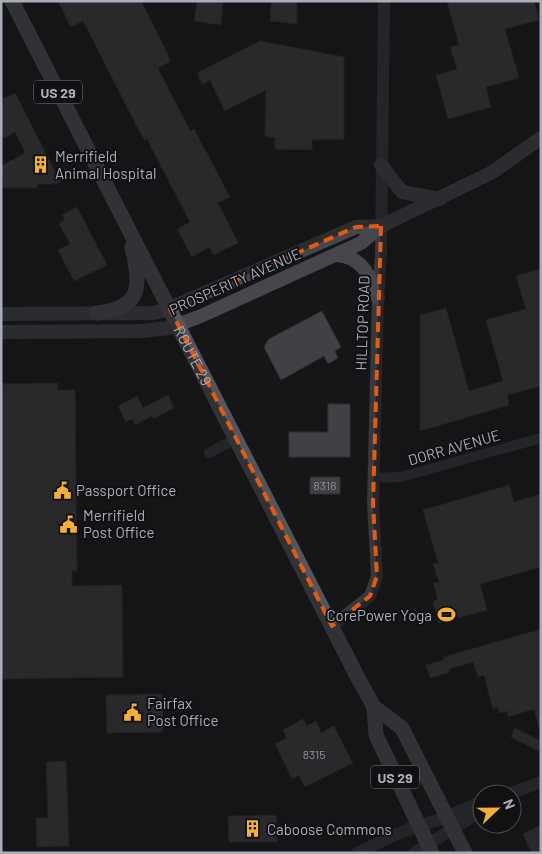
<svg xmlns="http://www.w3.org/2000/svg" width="542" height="854" font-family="Barlow,sans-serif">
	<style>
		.building { fill: #404145; stroke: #303034 }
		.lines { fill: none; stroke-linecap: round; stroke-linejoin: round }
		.minor { stroke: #37383d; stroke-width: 10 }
		.tertiary { stroke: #37383d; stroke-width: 12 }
		.secondary { stroke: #45474d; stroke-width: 14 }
		.primary { stroke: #53555c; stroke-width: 15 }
		.marked { fill: none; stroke: #e8590c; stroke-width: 4; stroke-dasharray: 10 6; stroke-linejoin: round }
		.labels { text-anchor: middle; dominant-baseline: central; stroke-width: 4; stroke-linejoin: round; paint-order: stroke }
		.number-label { font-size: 12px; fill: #8e929b }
		.shield { fill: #111113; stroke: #7b7e86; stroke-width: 1 }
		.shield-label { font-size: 14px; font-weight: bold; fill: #a8adb8 }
		.poi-label { font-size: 15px; fill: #a8adb8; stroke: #111113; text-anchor: start }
		.street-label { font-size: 15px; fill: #a8adb8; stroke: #111113 }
	</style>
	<rect width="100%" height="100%" fill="#161618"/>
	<path class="building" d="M58,1H141L171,61L158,68L190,131L194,129L230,197L218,203L238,243L214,255L209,247L192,257L177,229L190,222L147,139L144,140L83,21L71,27Z
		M197,1H223L221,25L194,21Z
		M271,1H297V24L270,21Z
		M447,1H534L539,20L505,29L519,78L486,87L491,107L448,119L436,75L457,69L450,47L459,45Z
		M260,41L344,57V139L312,140V150L275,149V138L265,136L266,90L225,111L210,80L202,84L197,73Z
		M15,93L60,181L56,184H37L36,188H2L1,166L25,153L15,132L1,140V100Z
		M77,207L107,265L74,281L58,250L70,244L59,223L65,220L62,215Z
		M541,269V386L507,395L509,405L420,431V315L446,308L469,391L503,381L486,320L526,309L516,276Z
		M322,311L341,347L335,351L338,358L328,364L324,356L281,380L264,347L269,339Z
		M58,383V390H75L77,571H72V586L122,585L123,677L1,679V384Z
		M168,395L174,408L153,419L152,416L135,425L132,419L126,422L118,406L137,396L143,408Z
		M328,404H350V457H289V432H328Z
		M310,477H340V494H310Z
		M509,485L514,502L541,494V567L480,584L487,610L439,623L433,602L438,599L433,583L439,582L433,564L438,563L423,510Z
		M541,629V727H539L534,709L508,717L507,711L500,713L498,707L493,709L484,675L478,677L473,662L449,669L450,672L430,678L426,665L444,660L443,657Z
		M162,694L163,732L107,733L106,695Z
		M303,719L307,726L316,721L321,733L334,726L353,763L305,787L299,775L292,779L275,744L287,738L283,730Z
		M515,728L541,741L538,751L511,737Z
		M66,761L69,846L37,847L36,818H48L46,762Z
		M276,815L277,842H229L228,816Z
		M541,825V853H532L523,834Z"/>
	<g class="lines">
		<path class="minor" d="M209,453L235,439
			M374,478L401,477L541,438"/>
		<path class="tertiary" d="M332,626L370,596L377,576L373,503L378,298L381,254L384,1
			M509,794L541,782
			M357,853L404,831L447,817L482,801
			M414,853L482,811"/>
		<path class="secondary" d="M381,165L402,192L440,199
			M336,255C362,256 370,276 378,298
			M1,314L152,313L163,311L356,227L381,226
			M1,332L142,331L169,328L201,316L361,243L381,226L491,173L541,138"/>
		<g class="primary">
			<path id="s1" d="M12,1L358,678L374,707L402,728L465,853"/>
			<path d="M97,313C143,308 141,285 132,247"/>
			<path d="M374,707L376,735L432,853"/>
		</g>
	</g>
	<path d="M0 0H542V854H0ZM381,226L373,503L377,576L370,596L332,626L170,309L356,227Z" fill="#161618" fill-opacity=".55" fill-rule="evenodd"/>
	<path class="marked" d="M381,226L373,503L377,576L370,596L332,626L170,309L356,227Z"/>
	<defs>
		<symbol id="building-bare" viewBox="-9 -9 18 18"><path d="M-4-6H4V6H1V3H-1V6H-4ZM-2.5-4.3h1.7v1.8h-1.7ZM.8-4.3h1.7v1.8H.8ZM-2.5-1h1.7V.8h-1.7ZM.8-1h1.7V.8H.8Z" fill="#f2b134" stroke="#111113" stroke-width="2.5" paint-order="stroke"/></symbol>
		<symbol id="civic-bare" viewBox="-9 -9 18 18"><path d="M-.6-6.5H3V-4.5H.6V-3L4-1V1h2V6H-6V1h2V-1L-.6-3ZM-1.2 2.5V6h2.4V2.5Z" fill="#f2b134" stroke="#111113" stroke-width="2.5" paint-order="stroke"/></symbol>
		<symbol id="stadium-bare" viewBox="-9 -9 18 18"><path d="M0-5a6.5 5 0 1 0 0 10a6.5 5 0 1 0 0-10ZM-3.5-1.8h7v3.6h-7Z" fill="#f2b134" stroke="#111113" stroke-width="2.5" paint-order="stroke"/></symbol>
	</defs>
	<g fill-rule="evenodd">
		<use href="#building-bare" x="28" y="152" width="25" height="25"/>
		<use href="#civic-bare" x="50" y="478" width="25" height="25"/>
		<use href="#civic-bare" x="56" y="512" width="25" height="25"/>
		<use href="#stadium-bare" x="434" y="602" width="25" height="25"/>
		<use href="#civic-bare" x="120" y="700" width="25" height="25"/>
		<use href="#building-bare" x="240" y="816" width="25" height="25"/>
	</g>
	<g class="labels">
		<g class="number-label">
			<text x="325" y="485">8318</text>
			<text x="314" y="754">8315</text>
		</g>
		<g class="shield">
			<rect x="34" y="80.5" width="48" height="23" rx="4"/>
			<rect x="371" y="765.5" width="48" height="23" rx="4"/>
		</g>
		<g class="shield-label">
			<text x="58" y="92">US 29</text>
			<text x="395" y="777">US 29</text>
		</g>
		<g class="poi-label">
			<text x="55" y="156">Merrifield<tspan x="55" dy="17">Animal Hospital</tspan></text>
			<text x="76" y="490">Passport Office</text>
			<text x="83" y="515">Merrifield<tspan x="83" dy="17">Post Office</tspan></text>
			<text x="432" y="615" text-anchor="end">CorePower Yoga</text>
			<text x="147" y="703">Fairfax<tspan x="147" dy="17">Post Office</tspan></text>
			<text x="267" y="829">Caboose Commons</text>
		</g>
		<g class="street-label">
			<text transform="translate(235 281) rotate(-24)">PROSPERITY AVENUE</text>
			<text transform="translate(362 323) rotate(-88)">HILLTOP ROAD</text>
			<text stroke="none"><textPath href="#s1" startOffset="398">ROUTE 29</textPath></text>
			<text transform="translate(454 447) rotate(-16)">DORR AVENUE</text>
		</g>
	</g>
	<rect width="542" height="854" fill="none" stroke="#a8adb8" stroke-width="5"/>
	<g transform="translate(497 809) rotate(68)"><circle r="24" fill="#111113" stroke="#4d4f55"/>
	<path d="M0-4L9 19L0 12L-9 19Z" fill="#f2b134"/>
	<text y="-8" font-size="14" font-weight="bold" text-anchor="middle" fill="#a8adb8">N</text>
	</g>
</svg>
